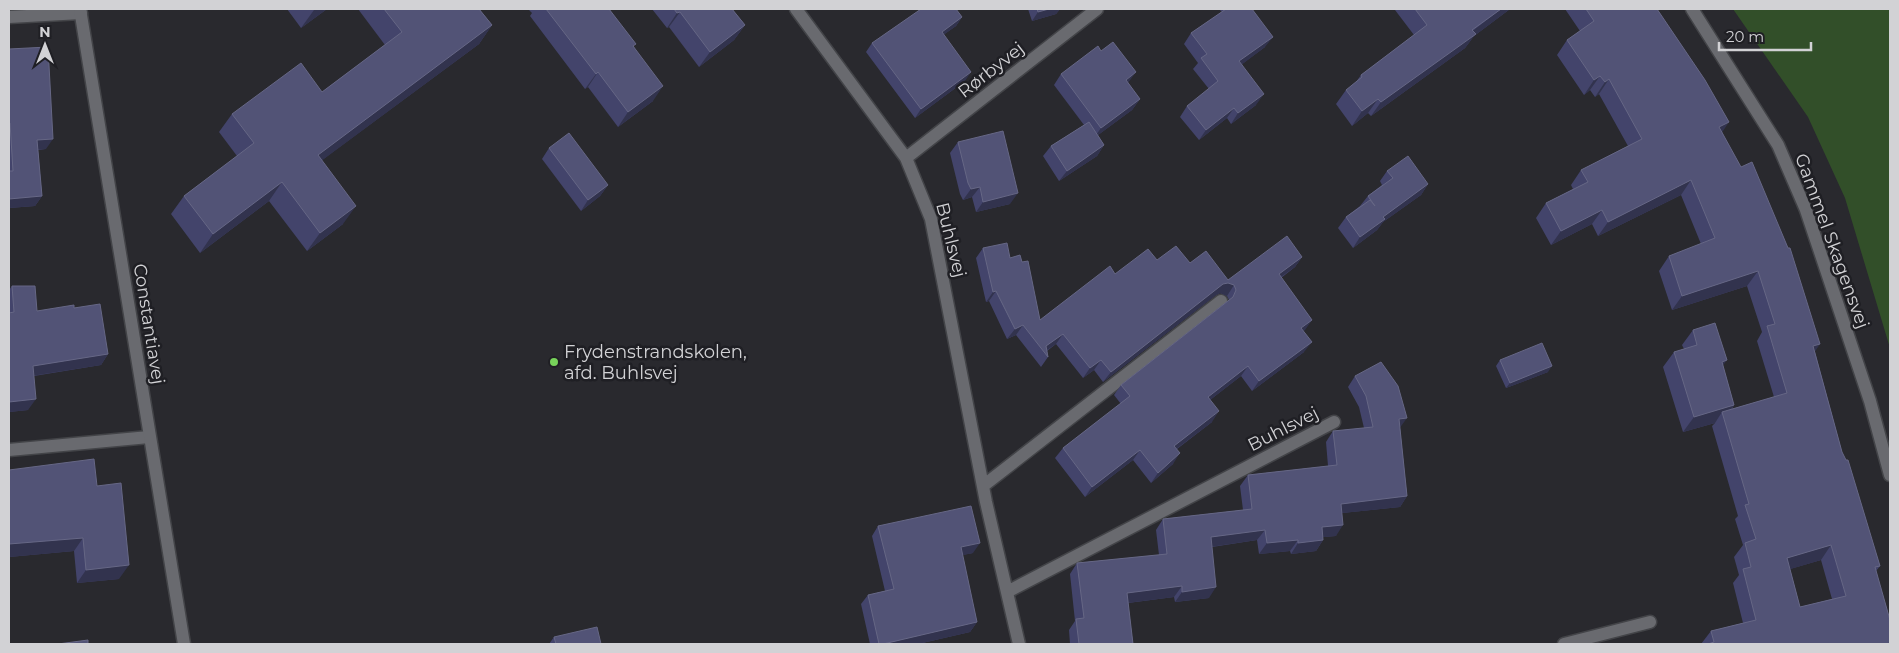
<svg xmlns="http://www.w3.org/2000/svg" width="1899" height="653" font-family="Montserrat,sans-serif">
	<style>
		.green { fill: #324f29 }
		.lines { fill: none; stroke-linecap: round; stroke-linejoin: round }
		.minor-casing { stroke: #434448; stroke-width: 15 }
		.tertiary-casing { stroke: #434448; stroke-width: 15 }
		.minor { stroke: #696a6f; stroke-width: 12 }
		.tertiary { stroke: #696a6f; stroke-width: 12 }
		.wall { fill: #43446b; fill-rule: evenodd }
		.shaded-wall { fill: #32334e }
		.building { fill: #525376; stroke: #666785; fill-rule: evenodd }
		.poi-dot { fill: #77d25a; stroke: #1f1f24; stroke-width: 2 }
		.labels { text-anchor: middle; dominant-baseline: central; stroke-width: 5; stroke-linejoin: round; paint-order: stroke }
		.street-label { font-size: 18px; fill: #d2d2d5; stroke: #1f1f24 }
		.poi-label { font-size: 18px; fill: #d2d2d5; stroke: #1f1f24; text-anchor: start }
	</style>
	<rect width="100%" height="100%" fill="#29292e"/>
	<path class="green" d="M1733,9H1890V348L1845,198L1808,117Z"/>
	<g class="lines">
		<defs>
			<path id="minor" d="M796,9L906,158L931,219L986,502L1019,644
				M9,17L81,13
				M906,158L1097,9
				M9,450L149,437
				M983,486L1221,301
				M1007,592L1334,422
				M1564,644L1650,622"/>
			<path id="tertiary" d="M80,9L184,644
				M1692,9L1778,145L1806,210L1870,401L1890,475"/>
		</defs>
		<use href="#minor" class="minor-casing"/>
		<use href="#tertiary" class="tertiary-casing"/>
		<use href="#minor" class="minor"/>
		<use href="#tertiary" class="tertiary"/>
	</g>
	<path class="wall" d="M287,9H327L301,28Z
		M358,9H479L492,25L479,44L322,160L343,224L307,251L269,201L200,253L171,214L184,196L237,156L219,132L232,114L322,92L385,45Z
		M528,9H609L634,47L653,101L618,127L588,87L585,89L530,16L532,13Z
		M652,9H732L745,25L734,40L699,67L669,27L667,28Z
		M1028,9H1060L1056,14L1032,21Z
		M1219,9H1252L1265,47L1242,64L1256,105L1231,124L1227,118L1199,140L1180,117L1187,106L1209,89L1193,69L1198,63L1184,44L1191,33L1222,12Z
		M1395,9H1510L1474,36L1465,48L1371,116L1368,113L1352,126L1336,104L1346,90L1356,82L1361,75L1414,35L1395,10Z
		M1565,9H1657L1722,132L1815,352L1842,452L1880,566L1876,571L1890,644H1701L1711,631L1743,623L1733,583L1739,575L1734,557L1743,545L1735,519L1738,516L1712,426L1715,423L1683,432L1663,367L1674,352L1684,349L1682,345L1693,330L1723,366L1734,405L1732,409L1774,397L1757,341L1762,332L1747,286L1672,310L1659,271L1669,256L1701,244L1681,195L1598,236L1592,224L1551,245L1536,218L1546,203L1573,189L1571,185L1581,170L1628,146L1599,94L1595,97L1590,90L1584,95L1557,55L1567,40L1580,31ZM1821,560L1832,599L1800,607L1790,569Z
		M962,17L956,26L943,35L965,81L915,118L866,52L872,43Z
		M9,49L46,149L38,150L42,196L35,206L9,208Z
		M1101,51L1128,83L1140,99L1132,110L1098,135L1104,145L1097,156L1059,181L1043,156L1051,146L1084,125L1054,85L1061,74Z
		M958,142L1010,204L976,212L972,197L963,200L960,194L950,153Z
		M549,148L608,185L600,196L581,211L542,159Z
		M1387,171L1428,184L1421,195L1383,222L1377,230L1353,248L1338,228L1346,217L1360,206L1368,196L1382,185L1380,181Z
		M983,248L1022,262L1040,320L1115,274L1157,260L1190,263L1228,280L1302,257L1295,267L1281,278L1312,320L1303,331L1304,352L1252,391L1241,376L1210,400L1212,422L1177,449L1173,464L1151,483L1133,460L1085,497L1055,458L1063,448L1121,404L1114,395L1121,385L1229,300L1227,296L1220,293L1216,295L1103,382L1094,370L1083,378L1056,344L1047,351L1048,357L1041,367L1016,335L1007,339L989,301L986,302L976,258Z
		M12,286L37,311L74,308L108,354L101,365L34,376L28,410L9,412V290Z
		M1500,360L1548,372L1506,388L1496,366Z
		M1355,376L1400,428L1407,496L1400,507L1342,513L1336,536L1323,537V540L1316,551L1291,554L1290,551L1259,554L1257,540L1212,547L1209,598L1175,602L1174,597L1128,603L1133,644H1070L1069,630L1075,621L1070,574L1077,563L1159,555L1156,530L1163,519L1243,510L1240,486L1248,475L1328,466L1326,442L1333,431L1364,428L1359,407L1348,387Z
		M9,470L97,486L119,579L77,583L74,551L9,557Z
		M878,526L973,553L962,555L977,622L970,632L918,644H870L861,604L868,595L885,591L872,536Z
		M554,637L601,644H549Z"/>
	<path class="shaded-wall" d="M315,9H327L301,28L314,10Z
		M1049,9H1060L1056,14L1032,21L1038,12Z
		M1501,9H1510L1474,36L1465,48L1371,116L1381,102Z
		M680,12L669,27L667,28L677,13Z
		M962,17L956,26L935,41L942,32Z
		M492,25L479,44L305,173L318,155Z
		M745,25L734,40L699,67L710,52Z
		M1273,37L1265,47L1232,72L1239,61Z
		M598,72L588,87L585,89L596,74Z
		M971,72L965,81L915,118L921,109Z
		M1136,72L1128,83L1126,80Z
		M1600,76L1590,90L1584,95L1594,80Z
		M1609,79L1599,94L1595,97L1605,82Z
		M663,86L653,101L618,127L628,112Z
		M1264,94L1256,105L1231,124L1238,113Z
		M1140,99L1132,110L1094,138L1101,128Z
		M1378,99L1368,113L1352,126L1362,111Z
		M1234,108L1227,118L1199,140L1206,130Z
		M1729,122L1719,137V127Z
		M53,139L46,149L30,150L37,140Z
		M1104,145L1097,156L1059,181L1067,171Z
		M1691,180L1681,195L1598,236L1608,222Z
		M282,182L269,201L200,253L213,234Z
		M1428,184L1421,195L1383,222L1377,230L1353,248L1360,237L1383,217Z
		M608,185L600,196L581,211L588,200Z
		M980,187L972,197L963,200L971,189Z
		M1018,193L1010,204L976,212L983,202Z
		M42,196L35,206L9,208V199Z
		M356,206L343,224L307,251L320,233Z
		M1602,210L1592,224L1551,245L1561,231Z
		M1302,257L1295,267L1271,284L1279,274Z
		M1758,271L1747,286L1672,310L1682,296Z
		M1228,283L1234,285L1227,296L1220,293L1216,295L1103,382L1111,372L1223,284Z
		M996,291L989,301L986,302L993,292Z
		M1312,320L1305,330L1294,339L1301,328Z
		M1023,325L1016,335L1007,339L1015,329Z
		M1063,334L1056,344L1044,352L1046,346Z
		M1312,342L1304,352L1252,391L1259,381Z
		M1820,344L1810,359L1813,346Z
		M108,354L101,365L25,377L33,366Z
		M1101,360L1094,370L1083,378L1090,368Z
		M1727,360L1716,375L1722,362Z
		M1248,366L1241,376L1201,407L1208,397Z
		M1552,366L1548,372L1506,388L1510,383Z
		M36,399L28,410L9,412V402Z
		M1734,405L1725,419L1722,412L1715,423L1683,432L1694,417Z
		M1219,411L1212,422L1167,456L1174,446Z
		M1407,418L1399,429V419Z
		M1140,450L1133,460L1085,497L1092,487Z
		M1180,453L1173,464L1151,483L1158,473Z
		M1407,496L1400,507L1333,514L1341,504Z
		M1343,525L1336,536L1314,538L1322,527Z
		M1265,530L1257,540L1203,548L1211,537Z
		M83,538L74,551L9,557V544Z
		M1298,540L1290,551L1259,554L1267,543Z
		M1323,540L1316,551L1291,554L1298,543Z
		M980,543L973,553L954,557L961,547Z
		M1831,545L1821,560L1777,573L1787,558Z
		M129,565L119,579L77,583L86,570Z
		M1182,586L1174,597L1119,604L1127,593Z
		M1216,587L1209,598L1175,602L1182,592Z
		M977,622L970,632L918,644H883Z"/>
	<path class="building" d="M384,9H479L492,25L318,155L356,206L320,233L282,182L213,234L184,196L254,143L232,114L301,63L322,92L402,32Z
		M546,9H609L636,44L633,46L663,86L628,112L598,72L596,74Z
		M674,9H732L745,25L710,52L680,12L677,13Z
		M921,9H956L962,17L942,32L971,72L921,109L872,43Z
		M1037,9H1049L1038,12Z
		M1226,9H1252L1273,37L1239,61L1264,94L1238,113L1234,108L1206,130L1187,106L1218,81L1201,58L1207,54L1191,33Z
		M1415,9H1501L1472,30L1476,34L1381,102L1378,99L1362,111L1346,90L1362,77L1361,75L1427,25Z
		M1586,9H1657L1705,80L1729,122L1719,127L1741,167L1752,162L1788,248H1790L1820,344L1813,346L1842,452L1846,460H1848L1880,566L1875,567L1890,620V644H1708L1714,642L1711,631L1756,620L1743,569L1751,567L1745,543L1756,539L1745,505L1749,504L1722,412L1787,393L1767,326L1775,324L1758,271L1682,296L1669,256L1715,238L1691,180L1608,222L1602,210L1561,231L1546,203L1588,182L1581,170L1642,139L1609,79L1605,82L1600,76L1594,80L1567,40L1594,21ZM1831,545L1846,596L1800,607L1787,558Z
		M1113,42L1136,72L1126,80L1140,99L1101,128L1061,74L1098,46L1101,51Z
		M48,47L53,139L37,140L42,196L9,199V171H13L10,123H9V49Z
		M1089,122L1104,145L1067,171L1051,146Z
		M1003,131L1018,193L983,202L980,187L971,189L968,183L958,142Z
		M569,133L608,185L588,200L549,148Z
		M1408,156L1428,184L1383,217L1385,219L1360,237L1346,217L1370,200L1375,206L1368,196L1393,178L1387,171Z
		M1287,236L1302,257L1279,274L1312,320L1301,328L1312,342L1259,381L1248,366L1208,397L1219,411L1174,446L1180,453L1158,473L1140,450L1092,487L1063,448L1130,396L1121,385L1233,297L1236,290L1234,285L1228,283L1223,284L1111,372L1101,360L1090,368L1063,334L1046,346L1048,357L1023,325L1015,329L996,291L993,292L983,248L1007,243L1010,258L1020,255L1022,262L1028,261L1040,320L1110,266L1115,274L1148,249L1157,260L1176,246L1190,263L1206,251L1228,280Z
		M12,286H35L37,311L74,305V308L100,304L108,354L33,366L36,399L9,402V313L14,312Z
		M1715,323L1727,360L1722,362L1734,405L1694,417L1674,352L1697,345L1693,330Z
		M1542,343L1552,366L1510,383L1500,360Z
		M1381,362L1398,386L1407,418L1399,419L1407,496L1341,504L1343,525L1322,527L1323,540L1298,543V540L1267,543L1265,530L1211,537L1216,587L1182,592V586L1127,593L1133,644H1079L1076,619L1084,618L1077,563L1167,554L1163,519L1252,509L1248,475L1337,465L1333,431L1373,427L1366,396L1355,376Z
		M94,459L97,486L121,483L129,565L86,570L83,538L9,544V470Z
		M971,506L980,543L961,547L977,622L883,644H879L868,595L894,589L878,526Z
		M597,627L601,644H556L554,637Z
		M88,640V644H58Z"/>
	<circle class="poi-dot" cx="554" cy="362" r="5"/>
	<g class="labels">
		<g class="street-label">
			<text transform="translate(991 70) rotate(-38)">Rørbyvej</text>
			<text transform="translate(951 240) rotate(76)">Buhlsvej</text>
			<text transform="translate(1832 241) rotate(70)">Gammel Skagensvej</text>
			<text transform="translate(149 324) rotate(81)">Constantiavej</text>
			<text transform="translate(1283 429) rotate(-27)">Buhlsvej</text>
		</g>
		<g class="poi-label">
			<text x="564" y="352">Frydenstrandskolen,<tspan x="564" dy="21">afd. Buhlsvej</tspan></text>
		</g>
	</g>
	<rect width="1899" height="653" fill="none" stroke="#d2d2d5" stroke-width="20"/>
	<g transform="translate(45 45)" stroke="#1f1f24" stroke-width="4" paint-order="stroke">
	<path d="M0-4L9 19L0 12L-9 19Z" fill="#d2d2d5"/>
	<text y="-8" font-size="14" font-weight="bold" text-anchor="middle" fill="#d2d2d5">N</text>
	</g>
	<path d="M1719 42v8h92v-8" fill="none" stroke="#d2d2d5" stroke-width="2.5"/>
	<text x="1726" y="42" font-size="15" fill="#d2d2d5" stroke="#1f1f24" stroke-width="4" paint-order="stroke">20 m</text>
</svg>
